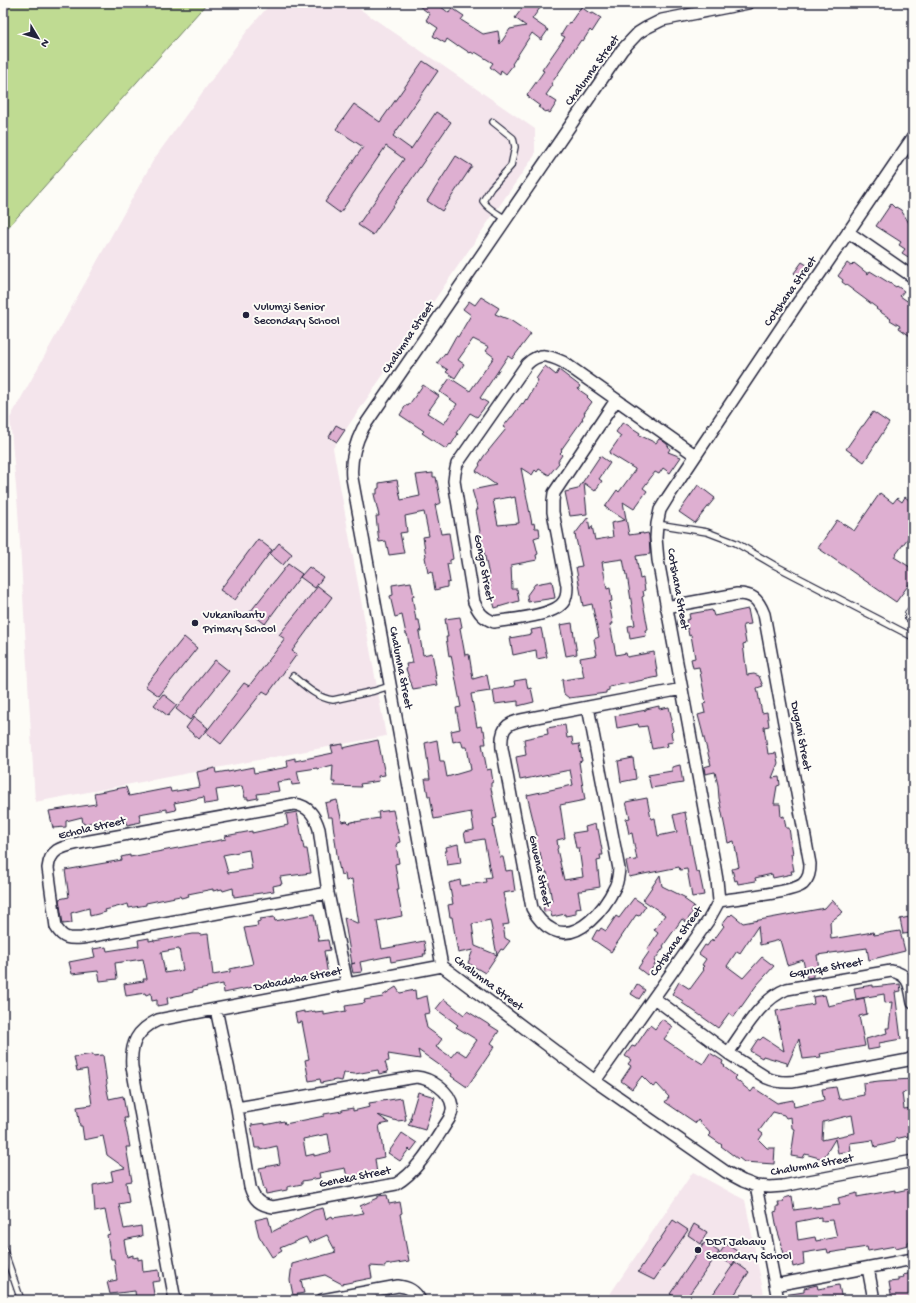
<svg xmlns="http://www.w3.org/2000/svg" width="916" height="1303" font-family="'Gochi Hand',sans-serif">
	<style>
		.built { fill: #f4e5ec }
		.green { fill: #bfdb92; stroke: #707e66 }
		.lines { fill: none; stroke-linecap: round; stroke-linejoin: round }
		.stream { stroke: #748eab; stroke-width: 3.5 }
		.building { fill: #deafd1; stroke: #22223b; fill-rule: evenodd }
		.service-casing { stroke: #22223b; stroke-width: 8 }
		.minor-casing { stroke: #22223b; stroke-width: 14 }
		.service { stroke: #fdfcf7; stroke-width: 5.5 }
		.minor { stroke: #fdfcf7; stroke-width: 11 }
		.poi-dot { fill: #22223b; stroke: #fdfcf7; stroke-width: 1.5 }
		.labels { text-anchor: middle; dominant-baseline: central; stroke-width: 4; stroke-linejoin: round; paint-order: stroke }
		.street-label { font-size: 12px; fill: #22223b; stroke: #fdfcf7 }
		.poi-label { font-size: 12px; fill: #22223b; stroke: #fdfcf7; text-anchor: start }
	</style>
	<rect width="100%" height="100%" fill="#fdfcf7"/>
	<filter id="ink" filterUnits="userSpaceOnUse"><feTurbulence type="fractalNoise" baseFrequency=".025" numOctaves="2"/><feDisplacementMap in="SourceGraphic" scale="8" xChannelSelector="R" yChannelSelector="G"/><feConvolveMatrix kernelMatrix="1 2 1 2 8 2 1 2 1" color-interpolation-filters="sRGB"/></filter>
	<g filter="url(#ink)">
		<path class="built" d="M271,3H351L535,129V155L495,212L333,448L386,736L35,802L18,510L10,418L154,159L247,31Z
			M693,1172L745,1200L765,1300H606Z"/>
		<path class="green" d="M3,3H207L3,233Z"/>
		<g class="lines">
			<path class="stream" d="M3,1298L4,1300"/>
		</g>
		<path class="building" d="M415,3H436L449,13L452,8L464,16L461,20L483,34L498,31L500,44L510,29L526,26L515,18L526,3H533L540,8L532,19L548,30L541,40L532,33L512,64L513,65L506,74L501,70L500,75L490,67L493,63L475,52L474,54L471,52L470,53L458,45L457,46L447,39L445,43L433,36L438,28L426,20L430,14Z
			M581,7L591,14L593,13L601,18L592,32L590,30L583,41L581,40L551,84L553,85L546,95L557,102L550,113L547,111L546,112L538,107L540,106L529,98V97L527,95L544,71L542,70L565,37L561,35L569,22L570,23Z
			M423,61L438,71L393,136L411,149L436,112L451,122L373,235L358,225L404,159L386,146L340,213L325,202L363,147L336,129L354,104L380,122Z
			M456,156L472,166L442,211L427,201Z
			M891,204L895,208L896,207L901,210L909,223L913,226V260L902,253L905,249L899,245L901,242L876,226Z
			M802,262L810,267L802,279L794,273Z
			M847,263L851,266L854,263L868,274L870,271L896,287L897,286L904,291L900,296L913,305V331L910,336L899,328L900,326L890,320L891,319L876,309L877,308L842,282L843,280L838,276Z
			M481,297L499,308L495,314L510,320L531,334L512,359L508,356L480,398L488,403L477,417L470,413L456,433L458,434L451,445L450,444L446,449L422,433L424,431L400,415L406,405L408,406L423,385L439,396L427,413L444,424L457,404L440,392L450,378L470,391L494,357L486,351L489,347L473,339L458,360L464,364L455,378L446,372L448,370L437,363L445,353L446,354L456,336L458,337L471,315L463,309L469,301L475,305Z
			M545,366L556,375L559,370L580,386L578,389L588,396L587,397L592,402L584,413L585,414L582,418L583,419L561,450L562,451L560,453L562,455L558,461L559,463L549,475L539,469L537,472L535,470L532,475L521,468L532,524L534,523L535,528H539L540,536L534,538L538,554L536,555L537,560L511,565L512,589H517L519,601L495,608L493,601L488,577L489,576L480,532L476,510H478L472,490L496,485L476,471L480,465L479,464L484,456L506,429L503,427L511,417H512L522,403L523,404L526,399L527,400L538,380L536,379ZM511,497V498L515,497L519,523L498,525L493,500Z
			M873,412L889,423L864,462L846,449L862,426H863Z
			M623,422L640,433L639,435L656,443L659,439H660L667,444L670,449L668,452L681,457L670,473L663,468L659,474L655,472L643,488L647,491L634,509L623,502L629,535L643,533V534L648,533L649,536L650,554L636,556L640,579L643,578L645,590L643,591L644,596L642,597L648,629L645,630L646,636L630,639L628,626L635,625L627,575H626L623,559L602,562L607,589L610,588L612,601L609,602L613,624H610L616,655L626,653L627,657L654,652L658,677L609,687V690L606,691V693L569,698L564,694L562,680L584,677L580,658L597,655L594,639L599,637L592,604L583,606L576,567L582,566L575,534L588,517L590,530L592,526L595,540L613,537L611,523L625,520L605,507L617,490L619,492L635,470V469L609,453L621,436L616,432Z
			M336,425L345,430L337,442L329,437Z
			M600,456L610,463L599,479L602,481L595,491L584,483L587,514L570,516L565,492L578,489Z
			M433,473V477H436L441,503L435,505L441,534L449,533L453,559L450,560V563L447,564L450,582L447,583V587L435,590L432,572L428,573L425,557L426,556L423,537L429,536L424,512L405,516L407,532L400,533L404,553L389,555L386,541L379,542L376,516H379L374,494H377V489L379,488V483L397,480L401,500L420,496L416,475Z
			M698,485L715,498L695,523L679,512Z
			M880,493L893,503L897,498L902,502L905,497L913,503V531L894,557L913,569V579L896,602L818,548L837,520L854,531Z
			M258,539L272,550L235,600L220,590Z
			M279,543L292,554L283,565L270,554Z
			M288,564L302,574L265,624L250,612Z
			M309,567L323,577L315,588L300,577Z
			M552,581L555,598L528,602L527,595L535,584Z
			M411,582L414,596H412L416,620H419L421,632H419L423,655L432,653L436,675L435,676L437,685L413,689L406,669H407L406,664L413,663L407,634H406L402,615L395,617L390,596L393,595L392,585Z
			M318,586L332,597L292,651L297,654L268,694L263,691L221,744L206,732L244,683L249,686L285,639L279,635Z
			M748,609L751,624L743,625L746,643L743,644L747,675L754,674L759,676L763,686L757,688L762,713L767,712L769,726L764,727L768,754L776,753L778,763L772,778L779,777L780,785L777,786L774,804H780L781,817L784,816L786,828H789L793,854H791L794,871H791L792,874L773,878L772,874L755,878L756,881L738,884L737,880L735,881L732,869L739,867L734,841L728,843L719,798L718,785L715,772L705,774L704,767L711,765L698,715L705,713L703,704L706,703L699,667L693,668L691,659L695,658L691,635L689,636L686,620L690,619L689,614L712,610L714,616Z
			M460,617L462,627L460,628L465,655L469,654L473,679L487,675L490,691L471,694L477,727L481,726L482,730H484L486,744H482L487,770L491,769L493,782L491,783V788L497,818L493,819L494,825H493L500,857H503L506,871L512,870L515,891L503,893L509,924L503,925L505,938L510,941L503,950L501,949L485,973L468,963L473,950L458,953L452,917H450L448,905L453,904L449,883L460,880L461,886L486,882L485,878L491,877L484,839L466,842L464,832L474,830L471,812L434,819L430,796H428L425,779H430L425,743L437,740L440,761H444L447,777L471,770L467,747H463L461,740L453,742L451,731L460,729L456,708L461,707L451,655L449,656L446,637H448L445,619ZM490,920L497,955L475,946L472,924Z
			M572,623L577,654L566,656L560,625Z
			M541,628L547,657L537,659L536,650L513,655L510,638L532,634L531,630Z
			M184,637L197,648L159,696L145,686Z
			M215,660L229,671L190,720L176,709Z
			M526,679L528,689L531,688L534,702L518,706V701L495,704L493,690L515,686L514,681Z
			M163,694L177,705L168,716L154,705Z
			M659,706V709L669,707L672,720L671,721L673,731L671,733L673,742L667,743L668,746L652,749L647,726L639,727L638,724L617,728L615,716L646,710V709Z
			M194,717L208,728L199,739L186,728Z
			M565,725L567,738L572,737L573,745L579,744L582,761L579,762L585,800L560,805L565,838L557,840L558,848L557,849L564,880L583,877L579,848H576L573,833L586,831L585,827L595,824L596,829H598L603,855H600L601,860L597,861L600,887L582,890V891H578L581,908L576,909V914L565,916V914L552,917L550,911L544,912L543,903L552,901L547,872L544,873L540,852H537V848H534L533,837L537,836L527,795L573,785L570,770L520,780L516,757L526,755L524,739L548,734L547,728Z
			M378,740L385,775L378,776L379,781L360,784L361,787L334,786L335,782H332L333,765L317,769V768L297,771L300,784L292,785L291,780L277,782L279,791L257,794L258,798L248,800V798H245L242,786L216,790L218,802L205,804L204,797L174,803L176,810L167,812V809L139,814L141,822L127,825L126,822L109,825V827L101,829L100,821L83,824L82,817L66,821V827L53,828L49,811L96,804L94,793L126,787L129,796L170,788L171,792L200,787L197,772L215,768L216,773L228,771V772L253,767L254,773L283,768L288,767L287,760L295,758V761L333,753L331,746L343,744V748Z
			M633,758L636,779L621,782L618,761Z
			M680,765L683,783L651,788L648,775L672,771V767Z
			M647,798L651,819L655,818L658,836L677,832L673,815L685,812L696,872L699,871L704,895L692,897L687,869L680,870L679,867L629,877L626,861L637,860L632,833L629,834L626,819L630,818L626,802Z
			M337,800L342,822L347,821L349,823L355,821V822L379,818L378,812L393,810L400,842L397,843V844L396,845L399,863L395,864L399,889H397L402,916L377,921L382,949L424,941L426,954H423L424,956L391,962L390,956L360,962L362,972L353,973L351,964L355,963L352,964L344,917L359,924L352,879L346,881L345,874L341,875L338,862L332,817H328L325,803Z
			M297,812L304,849H307L311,873L280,877L282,884L273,886L274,891L234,897L233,888L223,891L222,889L213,891V889L188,894L189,896L181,898L180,896L146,903V905L129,908L128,904L105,910L106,912L90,916L89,908L71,913L72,923L63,924L59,899L69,897L65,870L122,860L121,857L130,855V857L226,839L225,836L252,831V833L288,825L286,814ZM249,850L252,869L228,873L223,855Z
			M458,844L461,863L447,865L445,851H447L446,847Z
			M660,875L662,886L686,898L684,899L694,906L691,911L693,912L686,922L682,919L663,946L664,947L654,961L656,963L647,975L638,968L649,952L647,950L658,933L654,930L665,915L643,900Z
			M634,898L646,906L639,916L636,915L611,952L592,939L597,930L599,931L601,928L606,931L616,916L619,918Z
			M832,900L843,912L830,922L831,939L873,932L874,935L900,931L905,951L869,960L867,948L817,955L819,969H813V977L807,978L803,960L787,965L780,940L760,945L758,926L740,953L737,951L727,966L743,978L762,957L774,966L756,986L734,1017L729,1013L718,1028L694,1011L682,1003L683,1001L672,994L679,982L690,989L704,970L702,968L704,966L702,965L706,959L699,954L705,945L707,946L712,939L713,941L724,926L722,924L729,915L730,916L732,914L743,923L825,908Z
			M314,914L319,941L328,940L330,950L324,951L328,975L294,981V982L277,986V985L253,986V987L224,993L223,984L193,990V992L167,998L168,1004L157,1006V1000L152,1001L151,993L146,995L145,993L126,996L124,984L144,981L143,979H147L143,959L115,963L117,979L100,981L98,971L72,974L69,962L95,957L93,949L106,947L107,951L139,946L138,940L149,938V941L154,940V941L193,934H199L200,935L208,934L213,975L230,972V969L253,964L244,928L258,926L257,922L260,921V919L274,917L275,921ZM179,949L183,970L165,973L161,952Z
			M909,917L912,933L903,934L900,919Z
			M637,984L645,990L639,999L631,994Z
			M900,984L901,991L895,992L901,1039L879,1043V1048L868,1050L866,1039L887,1033L886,1028H889L892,1002L885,1003L884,994L856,999L854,988L873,985V987Z
			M396,987L400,993L415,990L416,999L427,996L430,1013L424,1014L427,1028L442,1039L436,1047L451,1057L457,1050L466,1056L477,1040L456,1027L458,1025L436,1009L444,999L464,1015L467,1011L499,1031L491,1043L495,1046L467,1087L451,1076L452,1074L418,1050L420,1059L388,1054L389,1061L385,1062L388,1072L379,1074L378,1070L355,1074L344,1073L342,1081L336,1080L321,1083L320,1079L309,1081L305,1060L309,1059L302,1022L297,1023L295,1013L304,1011V1013L315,1011V1012L324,1011V1015L346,1011L345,1006L365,1003L364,1000L383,997L382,996Z
			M825,995L828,1006L864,998L867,1014L859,1016L865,1046L820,1054L821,1057L803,1059L799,1039L787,1066V1063L763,1056L762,1058L750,1051L758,1039L760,1040L763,1037L784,1051L776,1011L814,1004L813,997Z
			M662,1019L673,1027L664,1039L680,1050L703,1064L710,1053L723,1061L722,1064L725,1066L724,1067L736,1076L734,1078L751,1092L754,1088L777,1103L793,1100L794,1107L824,1100L822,1089L836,1087L839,1099H843L864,1095L863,1083L879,1081L912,1079L913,1090L902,1093L904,1109L912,1108L913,1135L895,1139V1142L875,1147L873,1140L850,1143L851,1151L838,1153L835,1139L823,1159L805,1154L803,1158L791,1156L795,1129L792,1128L791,1117L786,1118L784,1115L773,1112L759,1131L763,1134L759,1140L767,1148H775L774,1164L744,1162L739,1158L738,1159L721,1146L722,1145L709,1136L711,1134L698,1120L696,1123L665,1102L669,1097L657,1084L653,1087L642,1076L632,1089L621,1081L631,1066L628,1064L631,1060L625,1056L632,1046L635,1047L650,1025L655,1029ZM852,1115L855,1133L822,1140L823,1122Z
			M93,1054V1056L103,1055L107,1084L106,1085L109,1099L123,1096L127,1118H124L130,1147H126L132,1181L126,1182L129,1202L119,1204L124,1229L141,1226L142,1236L124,1240L127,1257L133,1255V1258L138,1257V1260L142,1259L143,1272L159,1270L160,1281L152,1282L155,1300H136L135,1291L110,1294L107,1282L117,1280L114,1259H111L107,1235L110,1234L105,1210L95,1212L93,1185L113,1181L111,1171L125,1168L107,1155L103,1136L84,1140L82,1126H80L77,1107L92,1105L87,1069L77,1071L74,1057Z
			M418,1092L435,1097L425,1130L408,1125L412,1118L410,1119Z
			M402,1098L406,1120L397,1121L378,1115L389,1123L379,1125L384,1157L375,1159L377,1174L348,1181L345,1168L319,1173L320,1178L302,1181V1184L287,1187V1190L266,1194L265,1189H264L259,1168L280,1164L277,1146L260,1150V1148H255L251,1125L265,1123V1125L284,1121L285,1124L324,1116V1114L342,1111V1110L353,1108V1111L370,1107L369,1103ZM328,1134L331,1152L314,1156V1154L306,1156L303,1139Z
			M402,1133L417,1143L411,1151L409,1149L400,1161L388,1153Z
			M913,1188V1241L908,1242V1245L896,1248L895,1246L868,1251L867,1247L828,1253L827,1249L803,1253L804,1264L793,1267L791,1257L789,1258L787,1253L783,1254L781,1246L782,1245L777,1229L774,1212L777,1211V1206H779L778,1202H783L784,1198L792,1196L794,1210L815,1207V1208L840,1205L838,1198L857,1193V1197L895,1190V1192ZM821,1217V1221L833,1220L837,1237L816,1241L815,1237L798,1240L796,1222Z
			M387,1195L389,1204L400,1202L402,1213L400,1214L409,1261L385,1265V1267L370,1266L372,1278L342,1284L325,1275L301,1280L304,1293L293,1295L290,1280L292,1264L336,1252L327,1235L309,1243L306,1237L280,1248L282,1251L272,1257L259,1236L255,1220L268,1217L272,1232L314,1210L323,1208L326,1219L332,1216L333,1218L364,1213L360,1206L378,1198V1196Z
			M673,1220L688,1230L654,1280L638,1272Z
			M694,1224L707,1232L701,1244L688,1235Z
			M705,1242L719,1252L685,1300H681L670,1294Z
			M726,1244L740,1253L732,1265L718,1256Z
			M735,1262L749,1272L731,1300H709Z
			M912,1273L913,1300H892L889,1282L898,1281V1278L904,1277L903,1275Z
			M817,1285L818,1289L839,1285L842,1300H785L784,1295L804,1292V1288Z"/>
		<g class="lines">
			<defs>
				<path id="service" d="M493,122L513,138L515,147L511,166L491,188L483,201C488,209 498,214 506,219
					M657,524L707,532L736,543L774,565L913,637
					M913,607L908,613V618L913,622
					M293,676C305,686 317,698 333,700L374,691L390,686
					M3,1248L21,1300"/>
				<path id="minor" d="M748,3L662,20L646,28L638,33L622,50L363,428C355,444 350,460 352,478L442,966L595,1081L726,1172L743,1181L756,1186L770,1187L783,1186L913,1161
					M848,232L913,277
					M616,400L554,493L553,501V512L567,586C567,591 567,597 564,601C556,616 511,619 494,622C483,618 479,613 474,602L454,481L455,473L457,464L527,364C540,352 548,355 563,362L695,455
					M666,607L737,594C753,594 758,599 764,614L810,864C810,872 809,878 803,884C792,893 736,898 719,901
					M588,707L619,869C618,876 618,882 615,887C605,908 579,942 553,930C543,925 537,918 532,908L502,748C500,724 510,722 531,718L682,689
					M328,893L82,938C69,939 63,939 56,927L48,868C50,849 62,847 79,843L294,804C309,806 315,816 319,829L328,893L347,984
					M654,998L728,1053L767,1078C778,1083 787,1083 798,1081L908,1060L913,1057
					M216,1009L237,1108L250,1187C254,1200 260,1205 273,1207L396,1184C419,1171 435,1140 449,1119C451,1115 453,1111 452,1106C450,1091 430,1078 416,1077L237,1108
					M728,1053C744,1031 761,999 787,989L891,971C910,974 910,987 913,1003
					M595,1081L708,921L719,901L717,880L714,862L658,560L656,538L657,524L660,510L668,497L799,301L819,275L913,137
					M756,1186L778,1300
					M868,1268L874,1300
					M775,1285L913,1259
					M175,1300L132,1067C130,1043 137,1030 158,1020L442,966
					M322,1300L398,1286C409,1287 415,1291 420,1300"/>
			</defs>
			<use href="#service" class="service-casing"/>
			<use href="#minor" class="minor-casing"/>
			<use href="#service" class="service"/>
			<use href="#minor" class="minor"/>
		</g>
	</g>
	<g class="poi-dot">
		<circle cx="246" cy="315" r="4"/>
		<circle cx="195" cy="623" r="4"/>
		<circle cx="698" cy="1250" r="4"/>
	</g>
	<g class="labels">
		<g class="street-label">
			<text transform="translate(593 71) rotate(-54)">Chalumna Street</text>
			<text transform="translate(791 292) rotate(-55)">Cotshana Street</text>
			<text transform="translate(409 338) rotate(-56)">Chalumna Street</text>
			<text transform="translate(483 568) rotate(79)">Gongo Street</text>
			<text transform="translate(677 589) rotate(80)">Cotshana Street</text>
			<text transform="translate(400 668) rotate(79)">Chalumna Street</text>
			<text transform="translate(800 736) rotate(79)">Dugani Street</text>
			<text transform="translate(92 829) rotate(-13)">Echola Street</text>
			<text transform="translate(539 871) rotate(78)">Gnuena Street</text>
			<text transform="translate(677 942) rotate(-55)">Cotshana Street</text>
			<text transform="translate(826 969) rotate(-10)">Gqunqe Street</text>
			<text transform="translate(298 980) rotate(-11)">Dabadaba Street</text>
			<text transform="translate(488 984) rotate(37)">Chalumna Street</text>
			<text transform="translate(812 1166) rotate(-10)">Chalumna Street</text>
			<text transform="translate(355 1178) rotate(-11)">Geneka Street</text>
		</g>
		<g class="poi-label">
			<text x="254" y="308">Vulumzi Senior<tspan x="254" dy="14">Secondary School</tspan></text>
			<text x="203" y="616">Vukanibantu<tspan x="203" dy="14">Primary School</tspan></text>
			<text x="706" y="1243">DDT Jabavu<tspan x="706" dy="14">Secondary School</tspan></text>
		</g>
	</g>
	<rect width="916" height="1303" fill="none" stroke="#fdfcf7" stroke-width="16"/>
	<rect x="8" y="8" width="900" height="1287" fill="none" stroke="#22223b" stroke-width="1.5" filter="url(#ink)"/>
	<g transform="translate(38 38) rotate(128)" stroke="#fdfcf7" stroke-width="3" paint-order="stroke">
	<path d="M0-3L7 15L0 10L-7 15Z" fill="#22223b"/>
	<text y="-6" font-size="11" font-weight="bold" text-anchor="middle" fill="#22223b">N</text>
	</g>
</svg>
